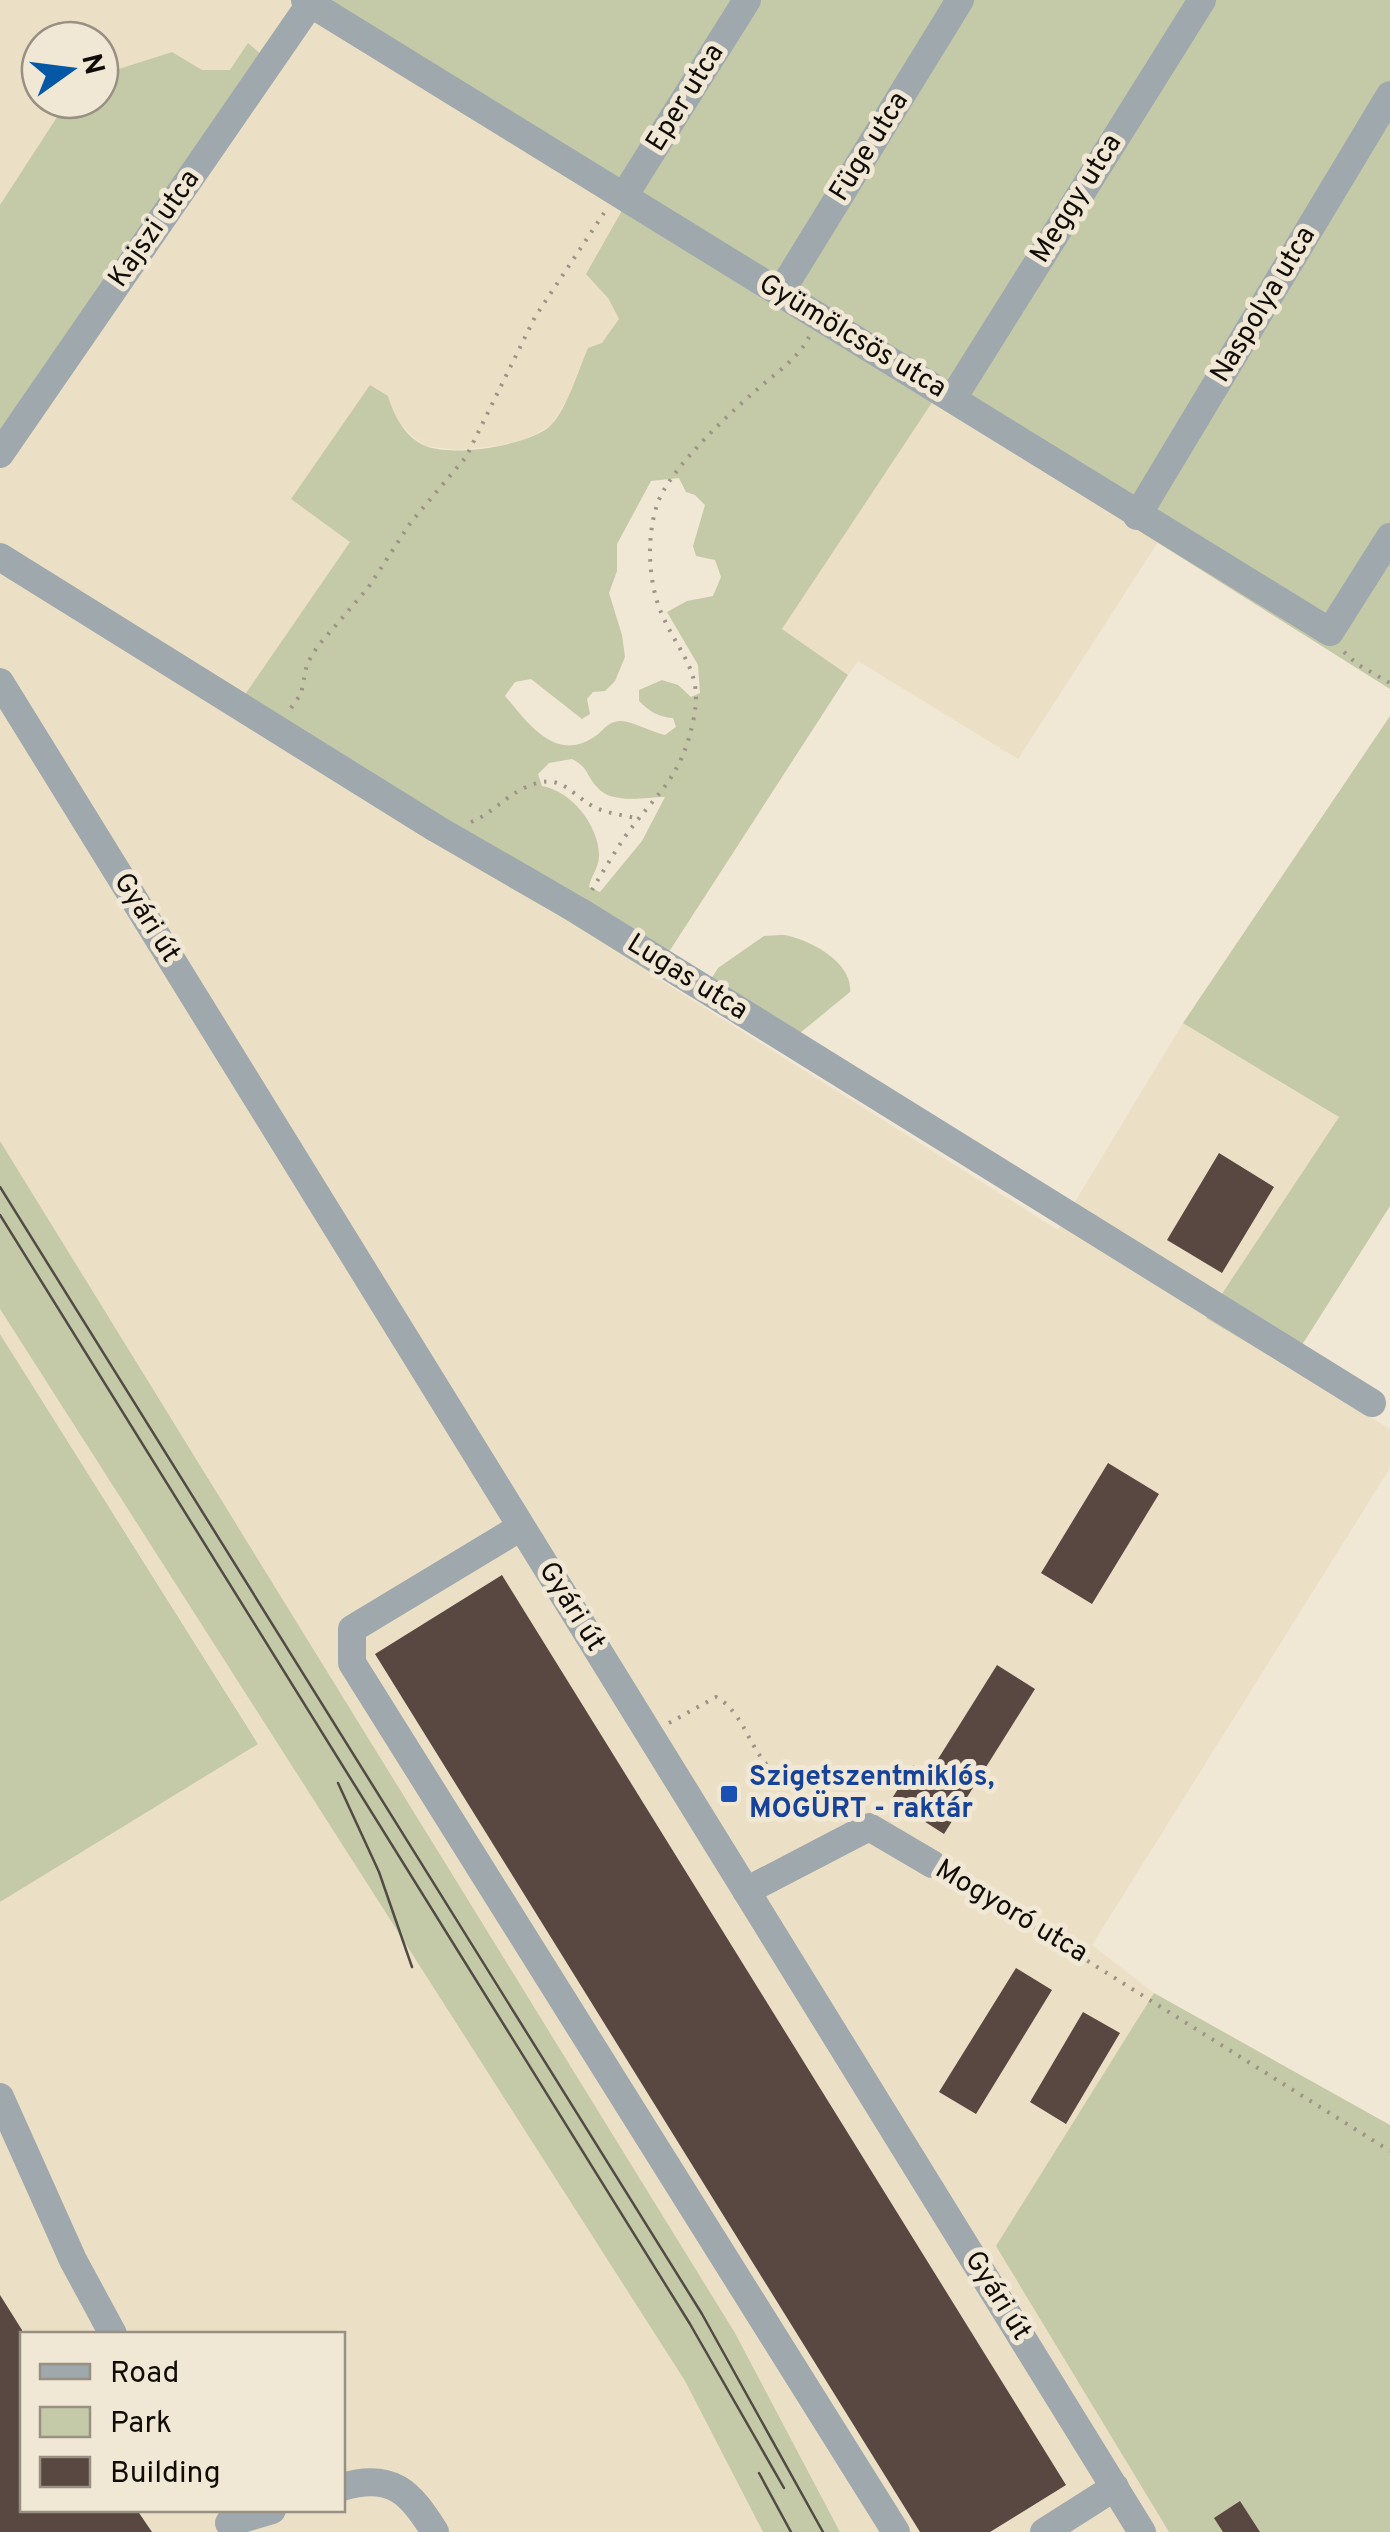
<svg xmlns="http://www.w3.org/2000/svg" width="1390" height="2532" font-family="Overpass,sans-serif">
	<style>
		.built { fill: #ebdfc5; fill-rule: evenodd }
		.green { fill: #c4c9a7; fill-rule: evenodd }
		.building { fill: #594741 }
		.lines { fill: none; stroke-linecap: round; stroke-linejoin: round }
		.path { stroke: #9b9487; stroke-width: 4; stroke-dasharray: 2.5 8; stroke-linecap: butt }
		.minor { stroke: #9fa8ad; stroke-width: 28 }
		.tram { stroke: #514c43; stroke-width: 2.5 }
		.transit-dot { fill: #1a4fb4; stroke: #f1e7d5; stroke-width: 4 }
		.labels { text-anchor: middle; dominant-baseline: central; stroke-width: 10; stroke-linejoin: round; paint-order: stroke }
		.street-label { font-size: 28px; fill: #100d07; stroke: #f1e7d5 }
		.transit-label { font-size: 28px; font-weight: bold; fill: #164399; stroke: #f1e7d5; text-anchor: start }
	</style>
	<rect width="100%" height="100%" fill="#f1e7d5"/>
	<path class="built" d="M0,0H296L624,206L608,298L619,319L551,425L520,443L458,450L424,446L395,420L388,396L370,386L350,542L234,712L1058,1230L1183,1023L1339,1117L1206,1318L1390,1429V1468L1092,1945L1154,1993L997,2246L1169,2532H840L735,2333L0,1141V443L230,70H202L171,52L100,75V40H40V100H68L0,205Z
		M933,400L1158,542L1018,759L858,661L848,675L782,629Z
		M0,1309L685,2381L763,2532H0V1902L258,1743L0,1334ZM22,2334H342V2510H22Z"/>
	<path class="green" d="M296,0H1390V689L933,401L782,629L848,675L654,975L233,712L350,542L291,499L370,385L388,396C394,416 404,435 423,445C449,458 531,446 551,425C567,409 579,369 588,348L602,343L619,319L608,298L586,274L624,207ZM679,478L686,492L695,495L705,505L693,546L696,556L715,560L721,577L713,596L687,601L667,612L698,665L700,693L691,697L678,685L662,680L639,690V701C649,711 658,717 673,718L676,727L665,735C651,732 633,721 620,721C606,722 604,731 594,737C555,763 528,723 505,696L515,682L531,679L582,719L590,714L587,699L593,692L605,691L615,681L625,657L622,635L609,593L617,571V544L651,481ZM572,759C590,769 585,774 597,787C611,805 646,797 665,797L642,841L600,892L589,887C591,876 598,869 599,857C600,827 572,791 542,786L538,774L549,763Z
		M248,43L264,57L0,443V205L68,100H100V75L172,52L202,70H230Z
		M1390,716V1206L1288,1367L1206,1318L1339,1117L1183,1023Z
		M764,936C772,936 782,934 789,936C814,942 853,964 850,992L800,1033L711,979L718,968Z
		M0,1141L735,2333L840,2532H763L685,2381L0,1309Z
		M0,1334L258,1744L0,1902Z
		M1154,1993L1390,2125V2532H1169L996,2246Z"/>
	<path class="building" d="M1219,1153L1274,1187L1222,1273L1167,1240Z
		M1108,1463L1159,1494L1092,1604L1041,1573Z
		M502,1575L1066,2485L990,2532H920L375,1654Z
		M997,1665L1035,1689L944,1834L891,1800L913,1765L928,1775Z
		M1016,1968L1052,1990L976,2114L939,2092Z
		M1083,2012L1120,2033L1066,2124L1030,2102Z
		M0,2295L22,2330V2510H137L152,2532H0Z
		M1240,2501L1260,2532H1223L1214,2518Z"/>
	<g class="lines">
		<path class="path" d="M1344,652L1357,664L1390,683
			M291,708L301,694L307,664L317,647L368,588L411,522L466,457L535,317L604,213
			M471,822C491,814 505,797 524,788C561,771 566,791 594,807C608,814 625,815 640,819
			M592,890C602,873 613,855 624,838C656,793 680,781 693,722C704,673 682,658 663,617C648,584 646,539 657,505C668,469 737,406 767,381C783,368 799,356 809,337
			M669,1723L716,1697C740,1710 747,1739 763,1760C781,1785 815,1800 842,1813
			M954,1877L1390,2151"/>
		<path class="minor" d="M305,0L1330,632L1390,537
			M624,196L747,0
			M780,293L960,0
			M953,398L1202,0
			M0,454L310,4
			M1137,516L1390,95
			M0,557L437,829L579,911L1372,1403
			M0,682L1142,2532
			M521,1527L352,1629V1663L896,2532
			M746,1891L869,1827L932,1864
			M0,2097L73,2260L113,2334
			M342,2487C392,2472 410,2492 435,2532
			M229,2523L272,2510
			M1044,2532L1115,2487"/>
		<path class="tram" d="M0,1187L702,2314L823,2532
			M0,1215L690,2324L784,2488
			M338,1783L379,1872L412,1967
			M759,2473L791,2532"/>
	</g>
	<rect class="transit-dot" x="719" y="1784" width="20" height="20" rx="5"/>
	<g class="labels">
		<g class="street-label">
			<text transform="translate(686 98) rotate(-58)">Eper utca</text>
			<text transform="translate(870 147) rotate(-58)">Füge utca</text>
			<text transform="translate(1077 199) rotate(-58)">Meggy utca</text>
			<text transform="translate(155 229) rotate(-55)">Kajszi utca</text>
			<text transform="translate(1264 305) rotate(-59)">Naspolya utca</text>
			<text transform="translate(852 337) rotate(31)">Gyümölcsös utca</text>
			<text transform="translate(146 918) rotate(58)">Gyári út</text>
			<text transform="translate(687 978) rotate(32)">Lugas utca</text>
			<text transform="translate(571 1607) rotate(58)">Gyári út</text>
			<text transform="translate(1011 1912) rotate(31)">Mogyoró utca</text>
			<text transform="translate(997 2296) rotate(58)">Gyári út</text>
		</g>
		<g class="transit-label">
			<text x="749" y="1778">Szigetszentmiklós,<tspan x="749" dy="32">MOGÜRT - raktár</tspan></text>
		</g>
	</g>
	<rect x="20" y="2332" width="325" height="180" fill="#f1e7d5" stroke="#979083" stroke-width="2.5"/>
	<rect x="40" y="2364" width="50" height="15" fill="#9fa8ad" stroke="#979083" stroke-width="2.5"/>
	<text x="110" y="2382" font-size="30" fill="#100d07">Road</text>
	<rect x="40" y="2407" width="50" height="30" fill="#c4c9a7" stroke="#979083" stroke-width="2.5"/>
	<text x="110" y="2432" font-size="30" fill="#100d07">Park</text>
	<rect x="40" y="2457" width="50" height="30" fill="#594741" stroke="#979083" stroke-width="2.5"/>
	<text x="110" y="2482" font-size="30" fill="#100d07">Building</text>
	<g transform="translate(70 70) rotate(76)"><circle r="48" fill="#f1e7d5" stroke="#979083" stroke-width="2.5"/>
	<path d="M0-8L18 38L0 25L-18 38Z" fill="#0458a6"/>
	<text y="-15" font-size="28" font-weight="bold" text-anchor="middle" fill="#100d07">N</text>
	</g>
</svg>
